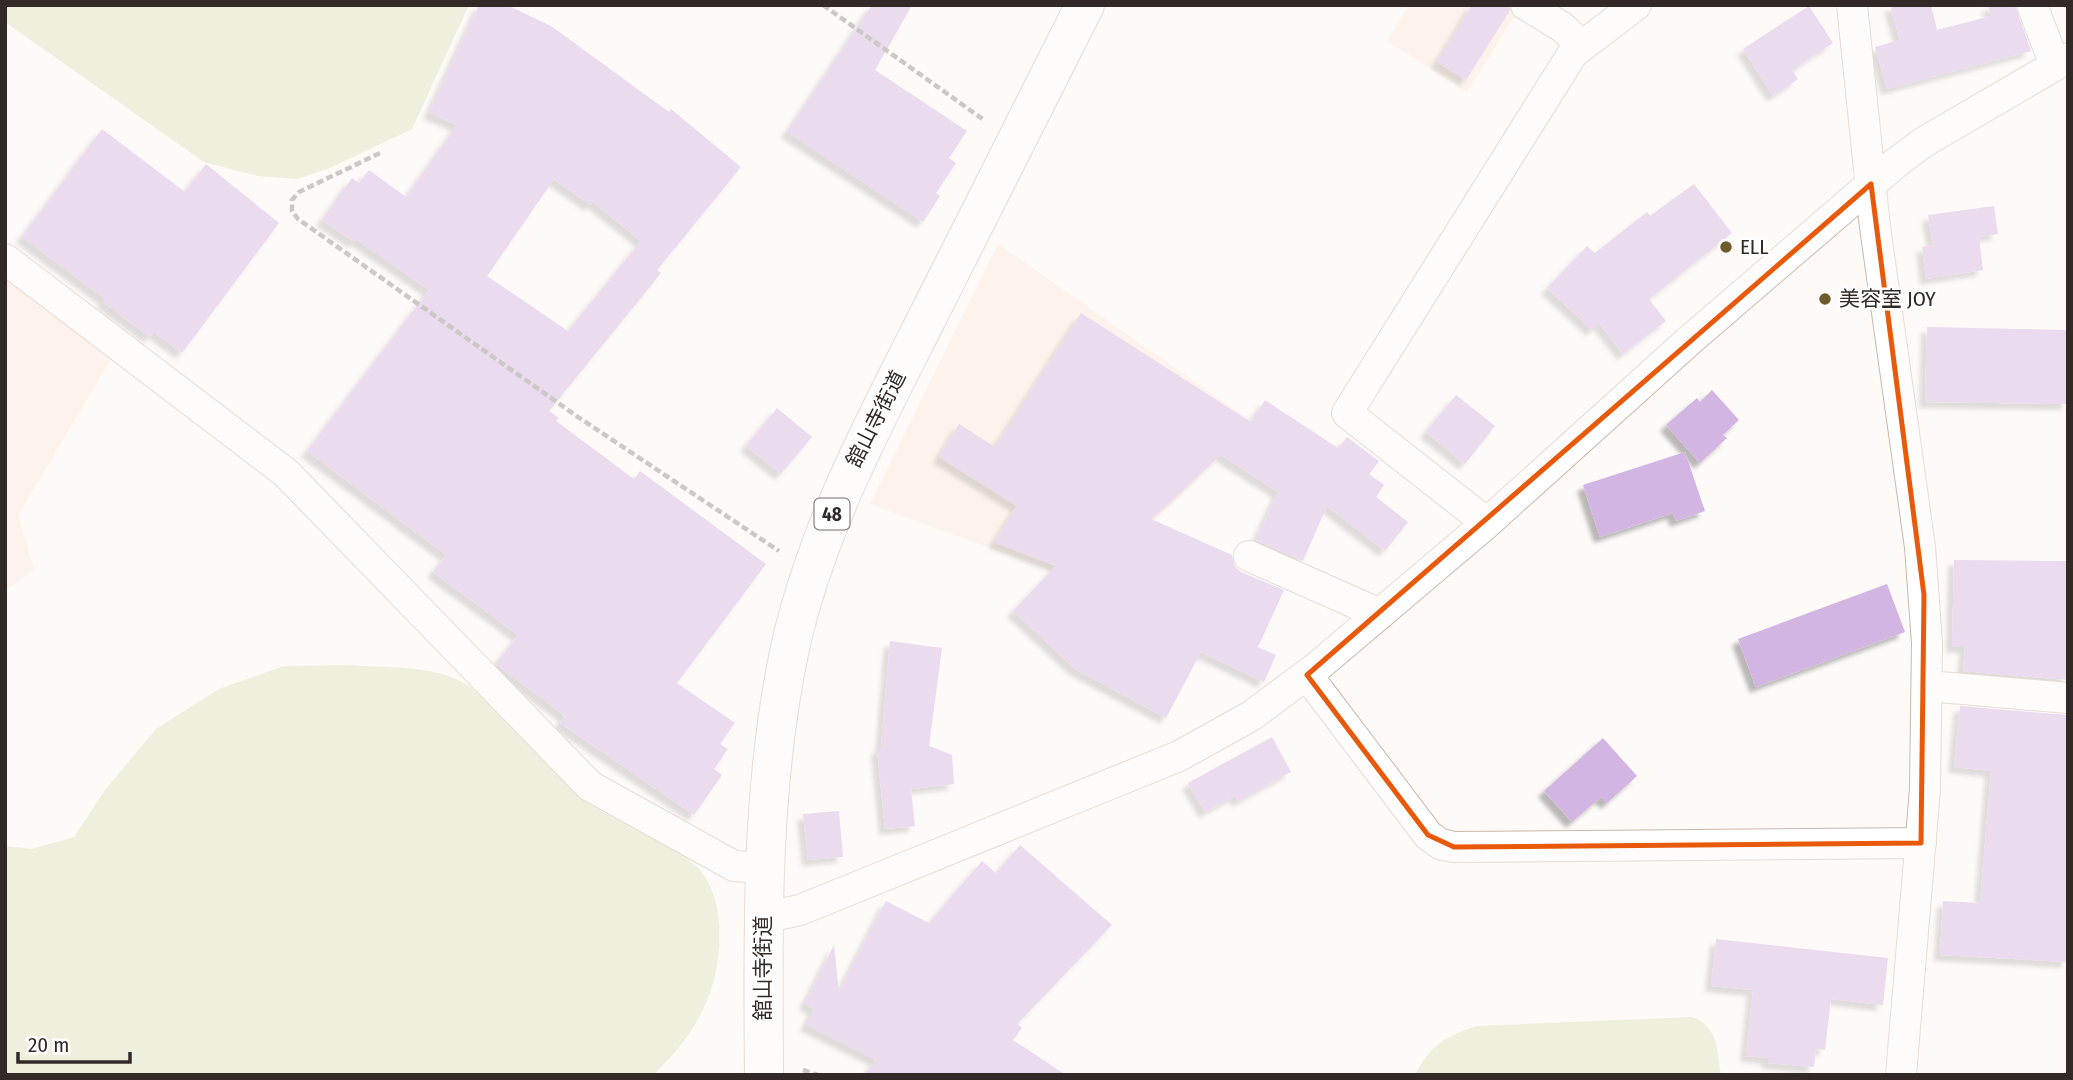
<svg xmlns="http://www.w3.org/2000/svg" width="2073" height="1080" font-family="'Fira Sans Condensed','Noto Sans JP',sans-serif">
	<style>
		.built { fill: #feebdd }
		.green { fill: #dce2bd }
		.building { fill: #d3b5e4; fill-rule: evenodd; filter: url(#shadow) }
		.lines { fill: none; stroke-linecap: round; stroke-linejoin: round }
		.minor-casing { stroke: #c9b9ad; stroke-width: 32 }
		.primary-casing { stroke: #c9b9ad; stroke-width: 40 }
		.path { stroke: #918c89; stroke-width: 4.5; stroke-dasharray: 7 3.5; stroke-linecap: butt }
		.minor { stroke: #fff; stroke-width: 30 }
		.primary { stroke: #fff; stroke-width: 38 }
		.marked { fill: none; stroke: #e8590c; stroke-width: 5; stroke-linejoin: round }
		.poi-dot { fill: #6f5a29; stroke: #fff; stroke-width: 2.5 }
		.labels { text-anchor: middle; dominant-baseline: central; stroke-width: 5; stroke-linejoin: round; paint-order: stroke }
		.shield { fill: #fff; stroke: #6f6a67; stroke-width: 2 }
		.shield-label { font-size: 19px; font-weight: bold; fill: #312a26 }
		.poi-label { font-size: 21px; fill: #312a26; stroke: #fff; text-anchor: start }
		.street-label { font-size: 21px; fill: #312a26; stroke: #fff }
	</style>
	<defs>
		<filter id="shadow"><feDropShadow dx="-6" dy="6" stdDeviation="2" flood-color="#0004"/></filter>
	</defs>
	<rect width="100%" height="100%" fill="#fdfaf8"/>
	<path class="built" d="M1409,5H1505L1517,12L1467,92L1387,41Z
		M998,244L1245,417L1192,485L1099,570L1061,574L870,504Z
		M5,277L112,357L18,516L34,569L5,591Z"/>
	<path class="green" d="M5,5H469L412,129L330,168L297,179L258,176L204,162L5,22Z
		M350,665C385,668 428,665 460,681C501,701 541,763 578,795C613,824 662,835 696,866C729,898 723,969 704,1007C692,1034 674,1055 653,1075H5V846L32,849L74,837L105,790L156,729L219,689L284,666Z
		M1692,1017C1718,1026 1717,1050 1721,1075H1415C1431,1044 1445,1037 1476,1026Z"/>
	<path class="building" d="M479,5H507L551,26L669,112L671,109L741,167L657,270L661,273L549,411L559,418L556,421L634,479L640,471L766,564L677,683L735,723L720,744L728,749L714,769L722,775L694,815L560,723L565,716L496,664L518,635L433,572L446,555L307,451L429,290L356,239L354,242L322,220L352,178L359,183L369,170L406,197L457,125L429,113ZM554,179L590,205L593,202L641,241L568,331L487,276Z
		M872,5H912L875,70L967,131L949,158L956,163L936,193L940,196L923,222L787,132Z
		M1472,5H1509L1510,10L1466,80L1437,62Z
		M1890,5H1931L1937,30L1991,16L1988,5H2015L2031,51L1887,89L1875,47L1900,40Z
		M1809,6L1833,43L1792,70L1798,79L1773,96L1743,49Z
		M102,129L185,192L206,164L279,223L182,353L154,332L150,337L103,302L105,299L22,237Z
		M1694,184L1732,233L1649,299L1666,321L1623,354L1599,323L1592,330L1547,288L1587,246L1595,253L1647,212L1650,216Z
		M1994,206L1998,234L1979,237L1983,270L1926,279L1922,247L1933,245L1928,215Z
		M1081,313L1251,422L1265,400L1338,448L1347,437L1379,461L1369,474L1384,485L1376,497L1408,522L1385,551L1327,506L1303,561L1256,540L1278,492L1221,455L1151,519L1232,555L1235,566L1241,572L1284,590L1258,647L1276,655L1264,682L1201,652L1166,718L1075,669L1013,611L1056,566L994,542L1017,506L939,457L959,424L995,447Z
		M1927,327L2068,330V404L1925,402Z
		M1712,390L1739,420L1723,435L1727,438L1700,463L1666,425L1697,398L1700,402Z
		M1456,395L1495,426L1465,464L1426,432Z
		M777,408L812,437L781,474L746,446Z
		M1685,452L1705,511L1676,521L1673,513L1600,537L1583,485Z
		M1954,560L2068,561V680L1963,671L1965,647H1952Z
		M1887,584L1905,632L1756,687L1738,639Z
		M890,641L942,648L929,746L952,755L954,784L911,789L915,826L885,829L877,748H881Z
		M1960,706L2068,715V962L1940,955L1943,901L1980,903L1991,771L1954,767Z
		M1272,737L1291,772L1238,801L1235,796L1205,812L1188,783Z
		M1603,738L1637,776L1607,803L1601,797L1572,822L1544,791Z
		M839,811L843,857L808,860L803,814Z
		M1020,845L1112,925L1017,1024L1022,1028L1013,1040L1066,1075H865L876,1060L806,1025L814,1009L805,1004L834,945L839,992L886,901L929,923L982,861L996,873Z
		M1716,939L1888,958L1883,1005L1831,999L1825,1050L1816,1049L1814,1067L1768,1063V1058L1746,1056L1753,990L1711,986Z"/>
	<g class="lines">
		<defs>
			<path id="minor" d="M1526,5L1562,27L1582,46
				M1852,5L1875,227L1920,547L1927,643L1925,789L1901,1075
				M2032,5L2055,65
				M5,259L286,473L590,786L734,866L764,868
				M1487,523L1347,413L1573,53L1636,5
				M1249,556L1380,614
				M1307,675L1428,835L1440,844L1454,847L1921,843
				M1928,686L2068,698
				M763,918L800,910L1179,756L1251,716L1317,667L1487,523L1691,339L1897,162L1924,142L2068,58"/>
			<path id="primary" d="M764,1075C763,932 760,789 790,648C816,531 872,427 925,322C978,216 1032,111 1085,5"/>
		</defs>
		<use href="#minor" class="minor-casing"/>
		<use href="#primary" class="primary-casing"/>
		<path class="path" d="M823,5L984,120
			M380,153L299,192L292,200V211L298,219L578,417L779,551
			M803,1070L818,1075"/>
		<use href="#minor" class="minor"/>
		<use href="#primary" class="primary"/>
	</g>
	<path d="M0 0H2073V1080H0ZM1871,184L1924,595L1921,843L1454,847L1428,835L1307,675Z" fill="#fdfaf8" fill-opacity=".55" fill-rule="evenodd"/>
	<path class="marked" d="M1871,184L1924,595L1921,843L1454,847L1428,835L1307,675Z"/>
	<g class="poi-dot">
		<circle cx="1726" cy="247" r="7"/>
		<circle cx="1825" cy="299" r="7"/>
	</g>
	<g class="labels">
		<rect class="shield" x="814.5" y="498.5" width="35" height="31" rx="5"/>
		<g class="shield-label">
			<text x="832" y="514">48</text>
		</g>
		<g class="poi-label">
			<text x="1740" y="247">ELL</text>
			<text x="1839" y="299">美容室 JOY</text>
		</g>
		<g class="street-label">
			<text transform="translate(876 419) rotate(-63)">舘山寺街道</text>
			<text transform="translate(763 968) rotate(-90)">舘山寺街道</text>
		</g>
	</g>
	<rect width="2073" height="1080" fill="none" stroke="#312a26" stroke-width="14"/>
	<path d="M18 1052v10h112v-10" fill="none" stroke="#312a26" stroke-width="3.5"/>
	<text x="28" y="1052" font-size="21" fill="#312a26" stroke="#ffffff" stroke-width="5" paint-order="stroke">20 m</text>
</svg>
